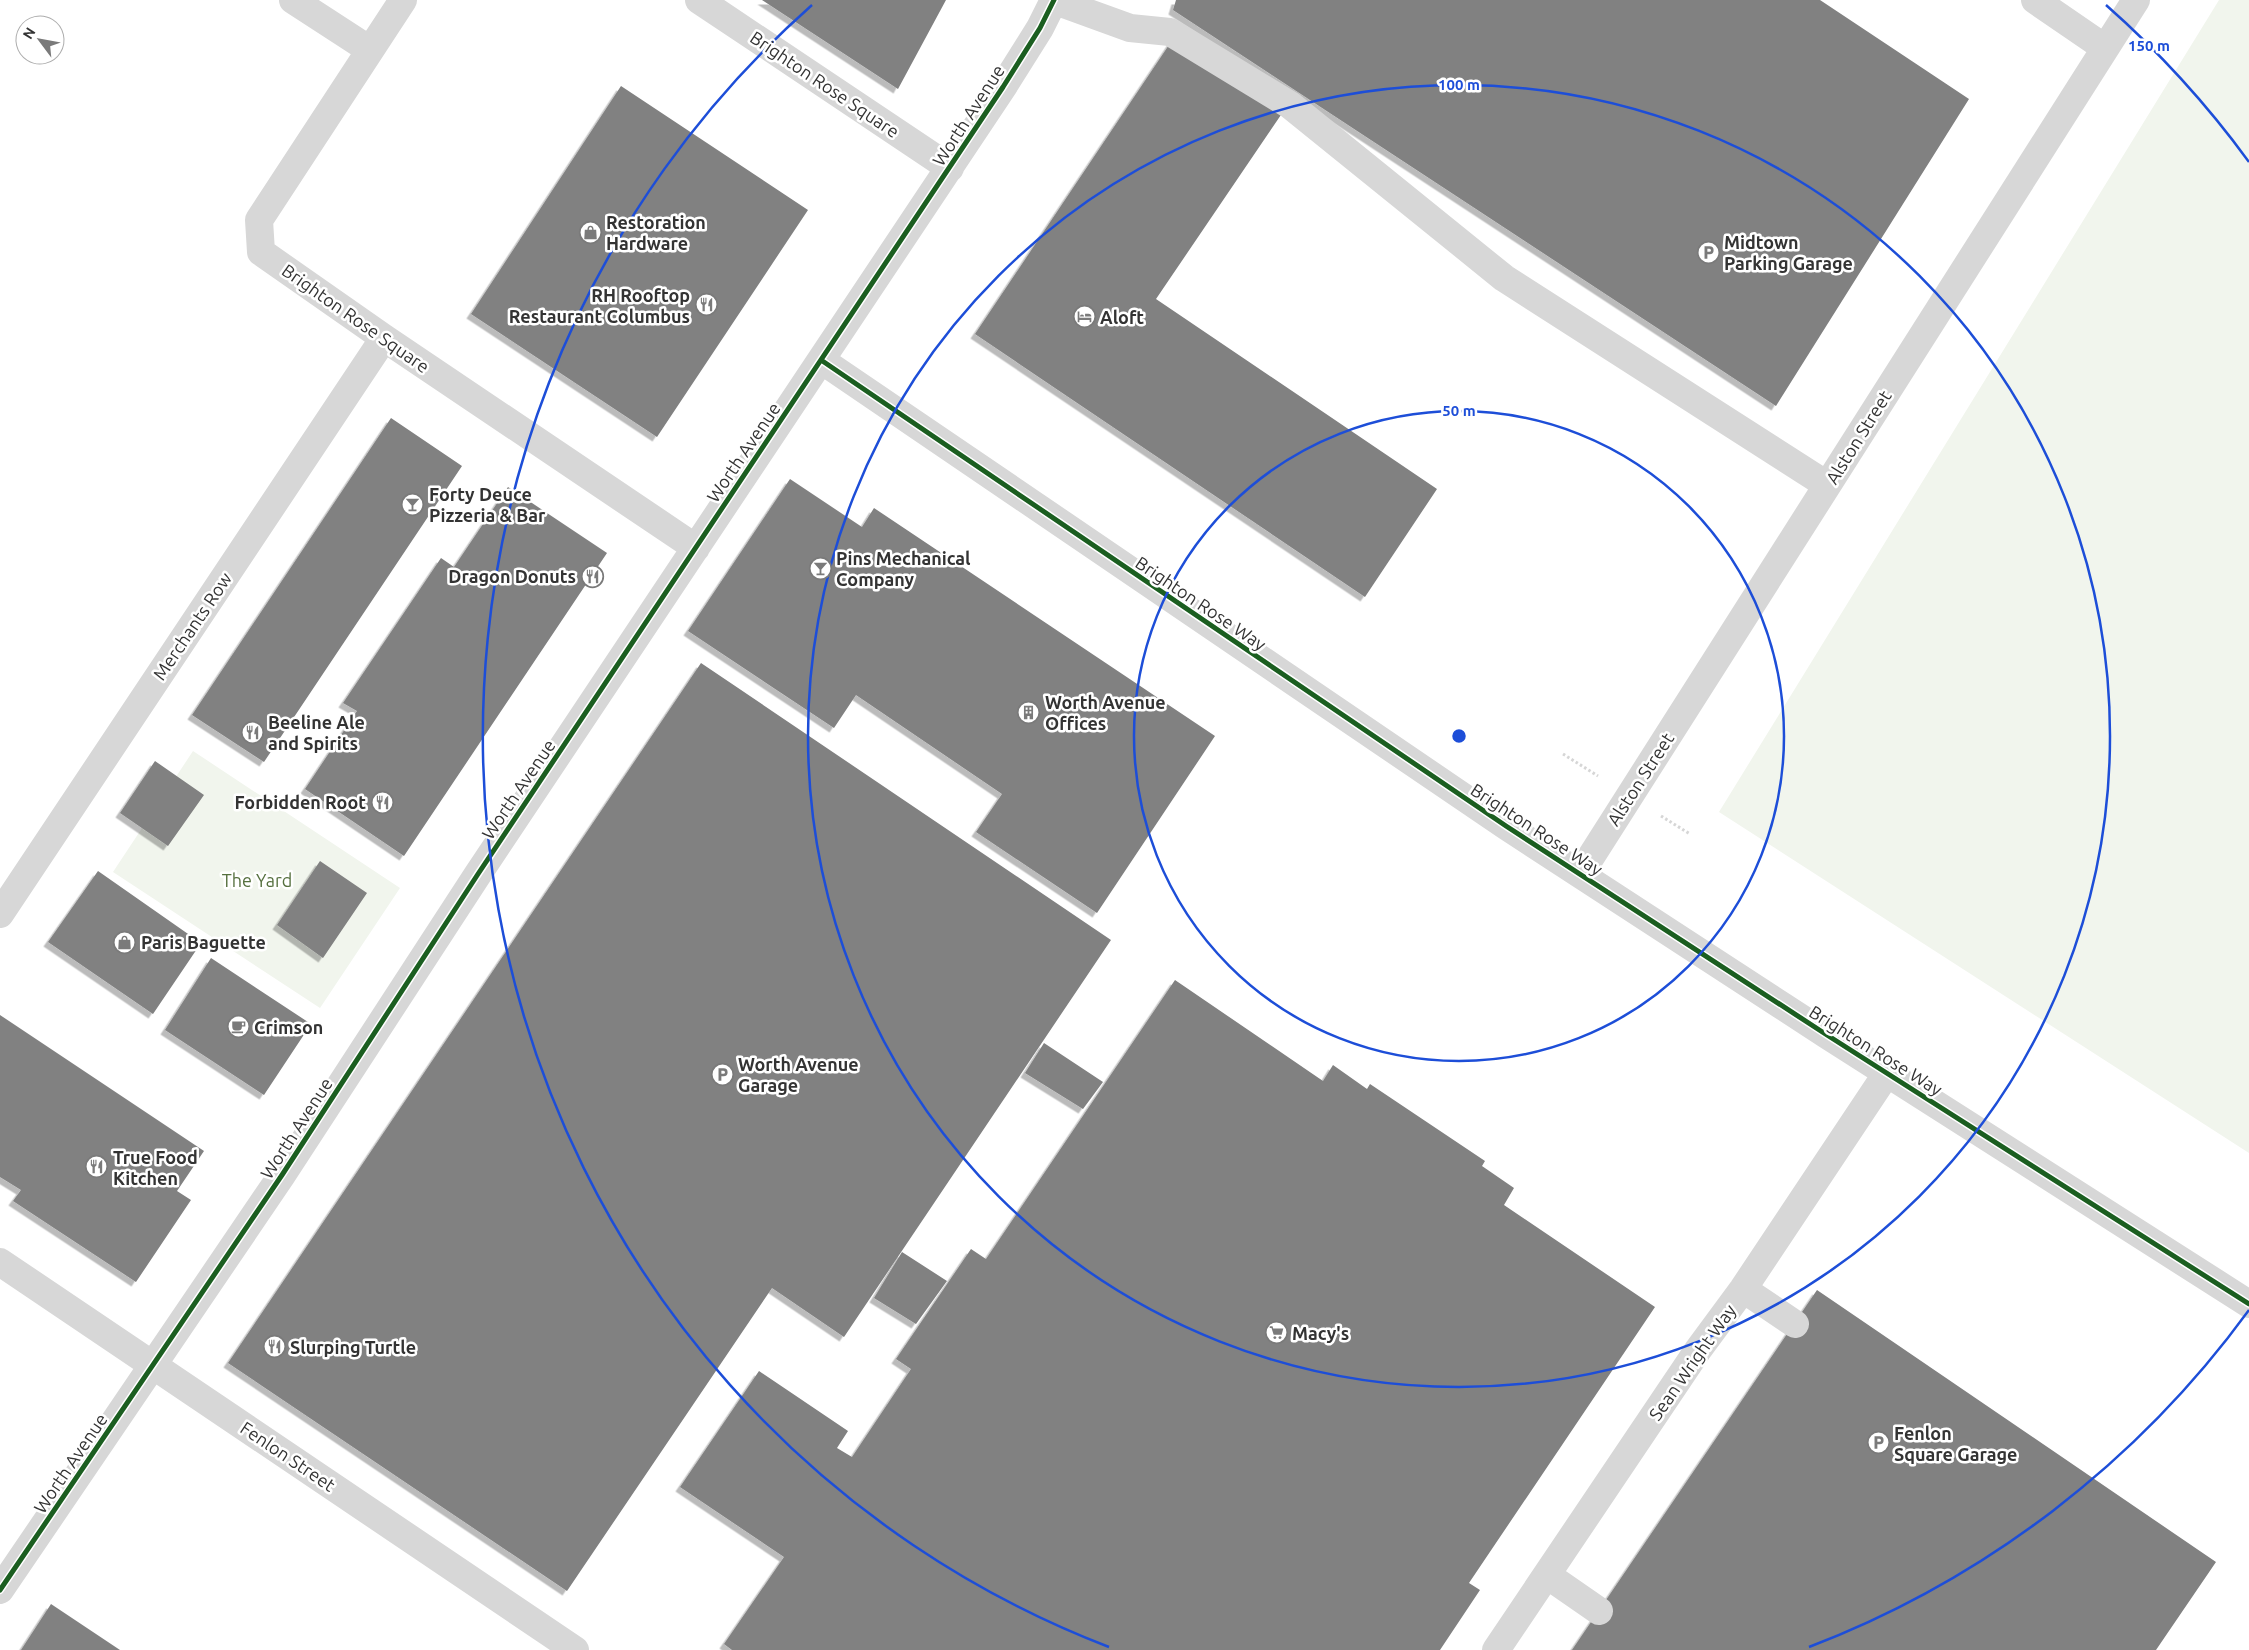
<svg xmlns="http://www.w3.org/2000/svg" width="2249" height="1650" font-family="Ubuntu,sans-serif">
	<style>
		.green { fill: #f1f5ed }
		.building { fill: #818181; filter: url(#shadow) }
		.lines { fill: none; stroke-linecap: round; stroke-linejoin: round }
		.path { stroke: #d6d6d6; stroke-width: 3; stroke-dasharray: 2.5 2.5; stroke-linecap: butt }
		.minor { stroke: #d7d7d7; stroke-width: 28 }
		.cycleway-casing { stroke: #fff; stroke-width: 8 }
		.cycleway { stroke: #1b5e20; stroke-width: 5 }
		.ring { fill: none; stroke: #1d4ed8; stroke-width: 2.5 }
		.labels { text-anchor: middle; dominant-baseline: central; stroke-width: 5; stroke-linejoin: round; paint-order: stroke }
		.street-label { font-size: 18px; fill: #333; stroke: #fff }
		.poi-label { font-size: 18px; font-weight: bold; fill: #333; stroke: #fff; text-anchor: start }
		.park-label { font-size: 18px; fill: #56703f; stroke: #fff }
		.centre { fill: #1d4ed8; stroke: #fff; stroke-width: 2.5 }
		.ring-label { font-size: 15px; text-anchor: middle; font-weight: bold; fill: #1d4ed8; stroke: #fff; stroke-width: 5; stroke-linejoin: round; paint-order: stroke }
	</style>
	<defs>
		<filter id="shadow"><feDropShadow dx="-4.5" dy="4.5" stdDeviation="0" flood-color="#0004"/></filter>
	</defs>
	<rect width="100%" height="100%" fill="#fff"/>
	<path class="green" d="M2219,0H2249V1153L1719,812Z
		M193,751L400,888L320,1008L113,872Z"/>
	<path class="building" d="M762,0H946L898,89Z
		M1176,0H1820L1969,99L1776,406L1173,10Z
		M1175,36L1285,109L1156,299L1437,489L1365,597L975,334Z
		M621,86L808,210L657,437L471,314Z
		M391,418L462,466L264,762L192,715Z
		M790,479L862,527L874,508L1215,736L1097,913L976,832L1002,794L856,695L834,728L688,631Z
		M508,487L607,553L404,856L305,789L357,711L343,703L441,558L454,567Z
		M701,663L1111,940L844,1337L772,1288L567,1591L228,1363Z
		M155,761L204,795L168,846L120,813Z
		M320,861L367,893L323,958L277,925Z
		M98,871L201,943L153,1014L48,942Z
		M211,958L311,1024L264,1095L165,1030Z
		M1175,980L1323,1081L1333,1065L1367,1089L1370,1084L1485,1161L1482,1166L1514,1188L1504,1205L1655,1307L1469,1583L1480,1590L1440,1650H732L724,1644L784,1557L680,1487L759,1371L848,1431L837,1448L852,1457L911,1369L896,1359L971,1249L986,1259Z
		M0,1015L204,1151L177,1191L191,1200L136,1282L13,1201L21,1190L0,1177Z
		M1044,1043L1103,1082L1083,1109L1025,1073Z
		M902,1252L947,1281L916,1324L874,1298Z
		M1817,1290L2216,1562L2156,1650H1572Z
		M51,1604L120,1650H21Z"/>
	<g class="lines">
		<path class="path" d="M1563,754L1598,776
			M1661,816L1690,834"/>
		<path class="minor" d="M293,0L370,50
			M403,0L259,220L261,252L384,338L696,548
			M699,0L950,168
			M1053,0L1130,28L1170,32L1290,105L1504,278L1827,485
			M2035,0L2105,48
			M821,360L1506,826L1827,1035L2249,1304
			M1580,874L2136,0
			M0,914L384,338
			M0,1262L575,1650
			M1743,1289L1795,1324
			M1547,1575L1599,1611
			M0,1590L282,1175L478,874L1003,87L1040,28L1054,0
			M1496,1650L1698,1350L1743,1289L1887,1073"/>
		<defs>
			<path id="cycleway" d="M821,360L1506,826L1827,1035L2249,1304
				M0,1590L282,1175L478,874L1003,87L1040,28L1054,0"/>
		</defs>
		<use href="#cycleway" class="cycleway-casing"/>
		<use href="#cycleway" class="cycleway"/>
	</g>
	<g class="ring">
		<circle cx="1459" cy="736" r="325"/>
		<circle cx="1459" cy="736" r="651"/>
		<path d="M2249 1310A976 976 0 0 1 1809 1647M1109 1647A976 976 0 0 1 812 5M2106 5A976 976 0 0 1 2249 162"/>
	</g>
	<defs>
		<symbol id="shop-ring" viewBox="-11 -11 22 22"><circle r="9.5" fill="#fff" stroke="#7a7a7a" stroke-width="1.5"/><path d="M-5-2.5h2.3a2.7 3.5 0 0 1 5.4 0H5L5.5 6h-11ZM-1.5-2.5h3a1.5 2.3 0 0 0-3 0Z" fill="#7a7a7a"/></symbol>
		<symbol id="parking-ring" viewBox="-11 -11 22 22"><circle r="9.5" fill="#fff" stroke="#7a7a7a" stroke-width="1.5"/><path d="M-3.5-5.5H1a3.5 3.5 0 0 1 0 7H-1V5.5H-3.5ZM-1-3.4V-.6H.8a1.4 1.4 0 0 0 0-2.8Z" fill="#7a7a7a"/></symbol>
		<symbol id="restaurant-ring" viewBox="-11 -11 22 22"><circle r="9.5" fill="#fff" stroke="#7a7a7a" stroke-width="1.5"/><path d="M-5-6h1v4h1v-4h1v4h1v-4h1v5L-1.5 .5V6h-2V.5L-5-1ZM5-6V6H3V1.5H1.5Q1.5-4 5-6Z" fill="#7a7a7a"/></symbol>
		<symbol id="hotel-ring" viewBox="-11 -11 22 22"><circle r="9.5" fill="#fff" stroke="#7a7a7a" stroke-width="1.5"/><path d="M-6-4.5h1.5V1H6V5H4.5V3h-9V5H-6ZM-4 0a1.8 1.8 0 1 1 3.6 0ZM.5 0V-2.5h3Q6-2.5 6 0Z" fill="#7a7a7a"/></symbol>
		<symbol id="bar-ring" viewBox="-11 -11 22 22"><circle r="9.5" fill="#fff" stroke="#7a7a7a" stroke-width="1.5"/><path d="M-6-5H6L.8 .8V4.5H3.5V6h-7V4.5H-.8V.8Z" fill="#7a7a7a"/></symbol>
		<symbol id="building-ring" viewBox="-11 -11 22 22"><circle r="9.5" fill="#fff" stroke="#7a7a7a" stroke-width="1.5"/><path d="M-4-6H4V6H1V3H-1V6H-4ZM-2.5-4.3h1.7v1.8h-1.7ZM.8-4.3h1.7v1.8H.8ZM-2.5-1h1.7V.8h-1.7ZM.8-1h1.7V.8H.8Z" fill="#7a7a7a"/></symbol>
		<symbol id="cafe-ring" viewBox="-11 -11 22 22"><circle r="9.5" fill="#fff" stroke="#7a7a7a" stroke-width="1.5"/><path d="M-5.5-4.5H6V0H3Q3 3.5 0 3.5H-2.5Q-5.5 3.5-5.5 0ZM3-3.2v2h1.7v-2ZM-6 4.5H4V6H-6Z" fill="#7a7a7a"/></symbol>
		<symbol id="supermarket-ring" viewBox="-11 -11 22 22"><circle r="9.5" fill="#fff" stroke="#7a7a7a" stroke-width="1.5"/><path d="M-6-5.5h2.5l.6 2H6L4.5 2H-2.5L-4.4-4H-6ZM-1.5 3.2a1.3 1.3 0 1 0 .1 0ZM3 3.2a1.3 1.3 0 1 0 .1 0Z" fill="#7a7a7a"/></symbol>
	</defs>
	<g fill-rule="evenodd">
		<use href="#shop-ring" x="578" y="220" width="25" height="25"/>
		<use href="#parking-ring" x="1696" y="240" width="25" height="25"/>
		<use href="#restaurant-ring" x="694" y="292" width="25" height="25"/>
		<use href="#hotel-ring" x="1072" y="304" width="25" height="25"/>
		<use href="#bar-ring" x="400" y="492" width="25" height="25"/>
		<use href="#bar-ring" x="808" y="556" width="25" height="25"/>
		<use href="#restaurant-ring" x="580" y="564" width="25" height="25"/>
		<use href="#building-ring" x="1016" y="700" width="25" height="25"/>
		<use href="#restaurant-ring" x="240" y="720" width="25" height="25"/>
		<use href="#restaurant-ring" x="370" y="790" width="25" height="25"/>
		<use href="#shop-ring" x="112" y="930" width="25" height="25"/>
		<use href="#cafe-ring" x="226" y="1014" width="25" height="25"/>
		<use href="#parking-ring" x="710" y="1062" width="25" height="25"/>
		<use href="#restaurant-ring" x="84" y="1154" width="25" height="25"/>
		<use href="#supermarket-ring" x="1264" y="1320" width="25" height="25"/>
		<use href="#restaurant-ring" x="262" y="1334" width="25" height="25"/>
		<use href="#parking-ring" x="1866" y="1430" width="25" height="25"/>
	</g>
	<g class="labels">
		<g class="street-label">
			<text transform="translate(825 84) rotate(34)">Brighton Rose Square</text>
			<text transform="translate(968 115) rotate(-57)">Worth Avenue</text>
			<text transform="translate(356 318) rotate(35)">Brighton Rose Square</text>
			<text transform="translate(1858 437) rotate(-58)">Alston Street</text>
			<text transform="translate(743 452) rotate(-56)">Worth Avenue</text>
			<text transform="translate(1201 603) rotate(34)">Brighton Rose Way</text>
			<text transform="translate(192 626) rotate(-56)">Merchants Row</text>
			<text transform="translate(1640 779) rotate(-57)">Alston Street</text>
			<text transform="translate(518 789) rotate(-56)">Worth Avenue</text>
			<text transform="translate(1537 829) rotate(33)">Brighton Rose Way</text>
			<text transform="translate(1876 1050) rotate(32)">Brighton Rose Way</text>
			<text transform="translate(296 1128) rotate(-57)">Worth Avenue</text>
			<text transform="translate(1692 1362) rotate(-55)">Sean Wright Way</text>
			<text transform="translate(288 1456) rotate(34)">Fenlon Street</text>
			<text transform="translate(70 1463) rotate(-56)">Worth Avenue</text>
		</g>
		<g class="poi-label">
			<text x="606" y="222">Restoration<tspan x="606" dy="21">Hardware</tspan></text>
			<text x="1724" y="242">Midtown<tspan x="1724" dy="21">Parking Garage</tspan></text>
			<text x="690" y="295" text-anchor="end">RH Rooftop<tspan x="690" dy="21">Restaurant Columbus</tspan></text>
			<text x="1100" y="317">Aloft</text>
			<text x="429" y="494">Forty Deuce<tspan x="429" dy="21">Pizzeria &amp; Bar</tspan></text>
			<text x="836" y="558">Pins Mechanical<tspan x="836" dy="21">Company</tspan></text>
			<text x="576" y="576" text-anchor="end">Dragon Donuts</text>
			<text x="1045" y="702">Worth Avenue<tspan x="1045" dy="21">Offices</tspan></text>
			<text x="268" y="722">Beeline Ale<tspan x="268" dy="21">and Spirits</tspan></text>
			<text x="366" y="802" text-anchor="end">Forbidden Root</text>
			<text x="141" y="942">Paris Baguette</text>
			<text x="254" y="1027">Crimson</text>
			<text x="738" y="1064">Worth Avenue<tspan x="738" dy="21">Garage</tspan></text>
			<text x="113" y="1157">True Food<tspan x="113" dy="21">Kitchen</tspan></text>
			<text x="1292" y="1333">Macy's</text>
			<text x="290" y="1347">Slurping Turtle</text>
			<text x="1894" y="1433">Fenlon<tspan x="1894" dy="21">Square Garage</tspan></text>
		</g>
		<g class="park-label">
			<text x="257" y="880">The Yard</text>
		</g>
	</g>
	<circle cx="1459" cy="736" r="8" class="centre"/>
	<g class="ring-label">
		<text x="2149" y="51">150 m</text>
		<text x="1459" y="90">100 m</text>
		<text x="1459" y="416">50 m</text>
	</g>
	<g transform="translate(40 40) rotate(302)"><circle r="24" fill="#ffffff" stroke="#adadad"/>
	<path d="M0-4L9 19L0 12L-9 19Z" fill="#7a7a7a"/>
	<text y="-8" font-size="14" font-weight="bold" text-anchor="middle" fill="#333333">N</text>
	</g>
</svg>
